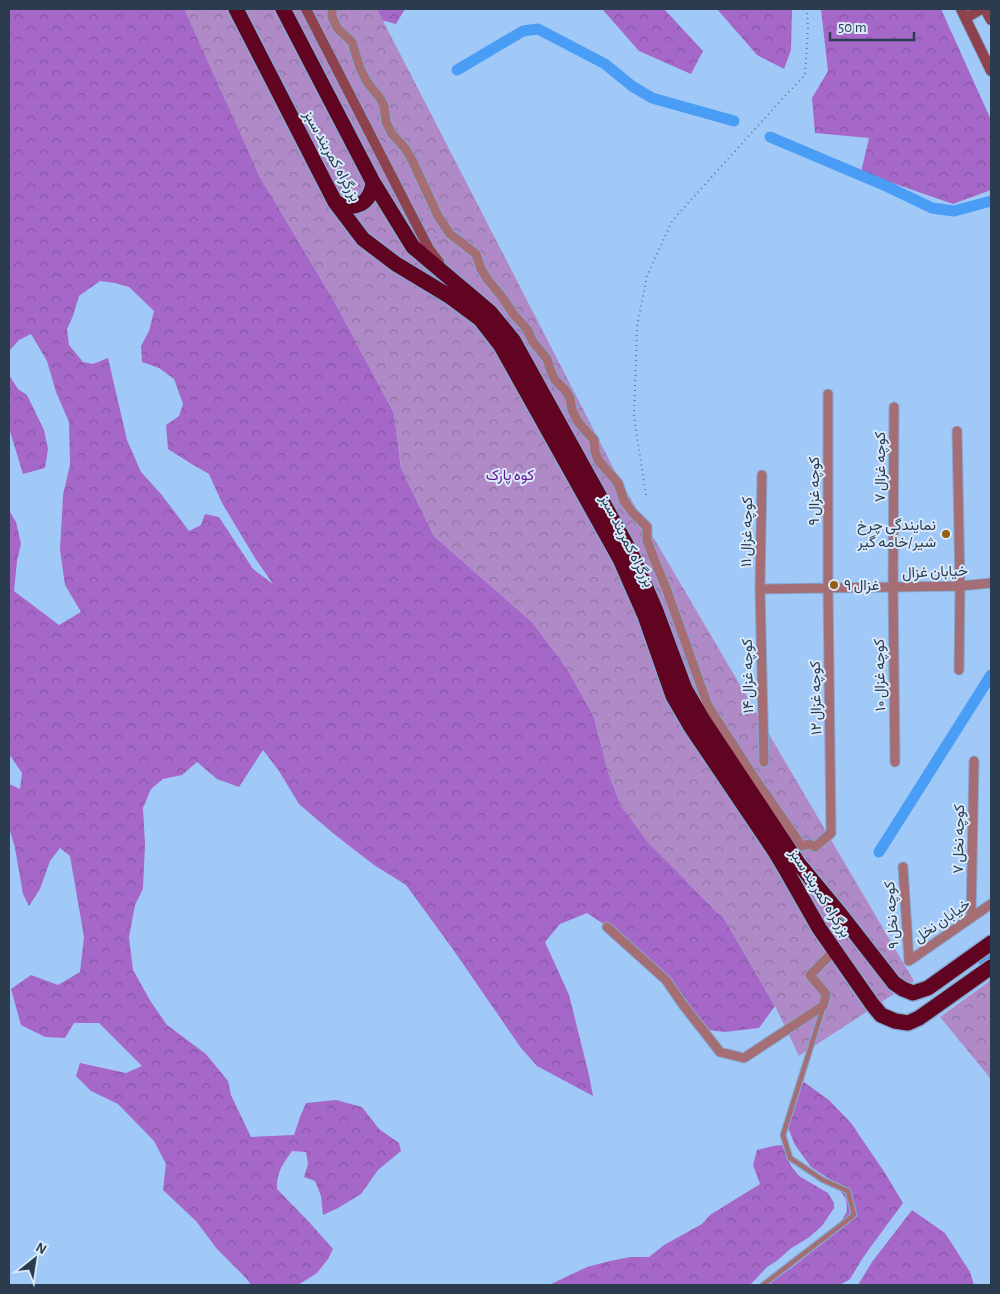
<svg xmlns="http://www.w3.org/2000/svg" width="1000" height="1294" font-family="'Alegreya Sans',Vazirmatn,sans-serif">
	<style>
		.forest { fill: url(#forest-crowns); fill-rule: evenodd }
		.park { fill: url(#park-crowns) }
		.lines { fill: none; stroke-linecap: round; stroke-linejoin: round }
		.canal { stroke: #499df5; stroke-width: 11 }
		.lane-casing { stroke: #85a7cf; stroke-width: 7 }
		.street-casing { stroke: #85a7cf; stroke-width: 11 }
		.secondary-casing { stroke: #85a7cf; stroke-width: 12 }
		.highway-casing { stroke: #85a7cf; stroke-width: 18 }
		.path { stroke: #607c9b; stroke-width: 2; stroke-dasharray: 1 4; stroke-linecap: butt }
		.lane { stroke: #a46e74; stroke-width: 4.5 }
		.street { stroke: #a46e74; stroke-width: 9 }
		.secondary { stroke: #8e424e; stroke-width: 10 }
		.highway { stroke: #610421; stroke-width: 15 }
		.poi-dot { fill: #915f0f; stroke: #d7e8fb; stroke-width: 2 }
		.labels { text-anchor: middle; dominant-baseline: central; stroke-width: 4; stroke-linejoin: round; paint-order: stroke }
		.street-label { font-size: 15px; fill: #2b3c4f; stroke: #d7e8fb }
		.park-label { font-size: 15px; fill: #68158e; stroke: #d7e8fb }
		.poi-label { font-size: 15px; fill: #2b3c4f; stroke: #d7e8fb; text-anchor: end }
	</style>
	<defs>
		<pattern id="forest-crowns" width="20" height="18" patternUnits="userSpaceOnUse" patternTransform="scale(1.25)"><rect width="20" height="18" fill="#a567c8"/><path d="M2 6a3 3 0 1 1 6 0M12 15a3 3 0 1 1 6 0" fill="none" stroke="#8756a5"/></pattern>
		<pattern id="park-crowns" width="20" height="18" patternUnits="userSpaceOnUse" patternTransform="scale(1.25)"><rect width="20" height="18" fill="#b08ac7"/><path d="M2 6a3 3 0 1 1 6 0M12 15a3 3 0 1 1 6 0" fill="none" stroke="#8f72a4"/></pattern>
	</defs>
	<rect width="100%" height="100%" fill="#a1c9f8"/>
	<path class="forest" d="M9,9H186L260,177L333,299L394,413L401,468L434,536L533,623L568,670L594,717L608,772L621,806L689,884L725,920L775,1006L759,1028L725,1032L700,1029L674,984L632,943L587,913L560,924L545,942L569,995L589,1075L593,1096L537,1066L521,1048L452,948L406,885L374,865L334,834L299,804L279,771L263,750L239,787L217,779L197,762L182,775L163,779L151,789L143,808L145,844L143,889L135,905L129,937L133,970L151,1002L167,1025L206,1054L228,1081L231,1095L251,1137L294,1135L300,1117L306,1103L336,1100L362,1107L379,1129L399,1143L401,1151L378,1170L361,1194L338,1208L323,1215L321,1196L315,1181L304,1177L308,1164L306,1152L292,1151C283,1164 276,1173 277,1189L309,1222L333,1249L328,1259L317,1273L298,1285H251L246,1278L217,1249L196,1221L163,1190L166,1164L154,1141L118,1104L91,1091L76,1076L80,1063L126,1073L142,1066L99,1023H74L65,1038L45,1037L21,1025L11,989L31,975L58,985L80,972L84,937L70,856L60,848L50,861L40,889L29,906L23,894L15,848L9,827V784L20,789L22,773L9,754V510L16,522L21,544L17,561L14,591L59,625L81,612L65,585L60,550L63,495L70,465L69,422L56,392L47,361L31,334L19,340L9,351ZM100,281L115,283L129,287L154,311L149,331L141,346L142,362L159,368L174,379L183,404L179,416L166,425L168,449L190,463L209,474L222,503L255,558L273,584L253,569L219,517L205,514L201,525L189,531L161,494L141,472L127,440L108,358L93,364L83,362L69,345L67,329L73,316L79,296Z
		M361,9H405L396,24L369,17Z
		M602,9H664L703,51L691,74L639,51Z
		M717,9H792L791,50L784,69L757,55Z
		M821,9H941L991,120V190L953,204L861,172L869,138L815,133L812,98L828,71Z
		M9,375L18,389L27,395L44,430L48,449L45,468L23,474L9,428Z
		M801,1080L829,1100L851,1123L885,1173L903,1203L864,1256L850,1279L840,1285H765L790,1269L825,1241L840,1224L847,1211L846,1199L834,1182L811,1167L795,1145L788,1128L792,1098Z
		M782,1145L791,1166L799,1176L828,1193L834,1203V1208L822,1226L808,1238L790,1249L778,1260L767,1267L750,1285H549L587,1267L610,1261L630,1257H649L664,1245L702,1224L710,1215L760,1184L753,1165L757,1150L773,1146Z
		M912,1210L945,1233L970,1272L974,1285H858L872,1262Z"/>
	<path class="park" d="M184,9H377L619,479L914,981L799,1056L775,1006L725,920L649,844L621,806L608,772L594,717L568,670L533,623L434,536L401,468L394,413L333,299L260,177Z
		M991,980V1079L940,1017Z"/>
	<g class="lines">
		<path class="canal" d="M457,70L523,31L538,29L605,64L632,86L652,98L734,121
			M770,137L886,186L932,208L954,211L991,201
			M879,852L991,675
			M983,960L991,954"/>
		<defs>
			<path id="lane" d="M763,1285L854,1215L848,1191L823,1180L790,1158L783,1135L823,1008"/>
			<path id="street" d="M332,9V17L338,29L352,42L360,68L367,82L380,98L384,106L386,122L392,134L405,148L412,160L438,216L450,234L462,243L476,254L481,269L488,280L502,297L514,315L527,329L533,342L547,359L550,369L555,380L565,390L570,398L572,410L578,422L594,440L595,451L598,460L618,483L624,501L633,513L647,527V540L652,554L666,588L708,706L758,783L802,846L809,844L815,847L831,833L828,588V394
				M894,407L893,587L895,762
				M957,431L960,586L959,670
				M762,475L760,589L764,762
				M760,589L960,586L991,583
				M903,867L909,961
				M971,918L974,761
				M607,927L666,980L684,1006L720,1052L744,1058L823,1006L826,994L810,975L835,950
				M909,961L991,904"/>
			<path id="secondary" d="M306,9L429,249L439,262
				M961,9L991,71
				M985,9L991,20
				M966,18L981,9"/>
			<path id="highway" d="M236,9L335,202L363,239L396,264L449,296L480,319L501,346L620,559L645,616L673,696L691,727L774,850L786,870L819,928L872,1004L881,1015L895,1021L908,1023L919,1018L991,967
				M283,9L373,182L413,247L490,312L513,340L631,553L656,611L685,689L703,720L798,863L841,915L894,983L903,989L913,993L928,988L991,943
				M335,202C354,212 371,204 373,182"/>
		</defs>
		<use href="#lane" class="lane-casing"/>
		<use href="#street" class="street-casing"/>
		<use href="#secondary" class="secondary-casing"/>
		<use href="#highway" class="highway-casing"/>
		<path class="path" d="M341,188L357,180
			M436,237L441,246
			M646,495L634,417L637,327L647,276L672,221L783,98L805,75L808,28L807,9"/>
		<use href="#lane" class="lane"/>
		<use href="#street" class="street"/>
		<use href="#secondary" class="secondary"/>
		<use href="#highway" class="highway"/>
	</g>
	<g class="poi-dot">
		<circle cx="946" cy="534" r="5"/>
		<circle cx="834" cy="585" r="5"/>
	</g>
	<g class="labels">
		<g class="street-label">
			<text transform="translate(332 156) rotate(61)">بزرگراه کمربند سبز</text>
			<text transform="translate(880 467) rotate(-90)">کوچه غزال ۷</text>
			<text transform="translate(814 491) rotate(-90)">کوچه غزال ۹</text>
			<text transform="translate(747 532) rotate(-89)">کوچه غزال ۱۱</text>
			<text transform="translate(627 541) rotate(63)">بزرگراه کمربند سبز</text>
			<text transform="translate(935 572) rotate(-2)">خیابان غزال</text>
			<text transform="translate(880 675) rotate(-91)">کوچه غزال ۱۰</text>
			<text transform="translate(748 676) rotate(-91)">کوچه غزال ۱۴</text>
			<text transform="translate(816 698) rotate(-91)">کوچه غزال ۱۲</text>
			<text transform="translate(959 839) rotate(-89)">کوچه نخل ۷</text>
			<text transform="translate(820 893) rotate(58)">بزرگراه کمربند سبز</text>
			<text transform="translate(892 915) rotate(-94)">کوچه نخل ۹</text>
			<text transform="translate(942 921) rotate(-35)">خیابان نخل</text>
		</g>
		<g class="park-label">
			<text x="510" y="475">کوه پارک</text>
		</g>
		<g class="poi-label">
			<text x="936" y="525">نمایندگی چرخ<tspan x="936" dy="17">شیر/خامه گیر</tspan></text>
			<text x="844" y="585" text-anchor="start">غزال ۹</text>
		</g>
	</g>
	<rect width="1000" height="1294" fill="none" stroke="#2b3c4f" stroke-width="20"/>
	<g transform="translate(35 1259) rotate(30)" stroke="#d7e8fb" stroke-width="4" paint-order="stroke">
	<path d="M0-4L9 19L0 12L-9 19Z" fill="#2b3c4f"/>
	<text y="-8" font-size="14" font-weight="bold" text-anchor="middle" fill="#2b3c4f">N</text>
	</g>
	<path d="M830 32v8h84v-8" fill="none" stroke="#2b3c4f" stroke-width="2.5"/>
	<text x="838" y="32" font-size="15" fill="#2b3c4f" stroke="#d7e8fb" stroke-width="4" paint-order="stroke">50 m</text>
</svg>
